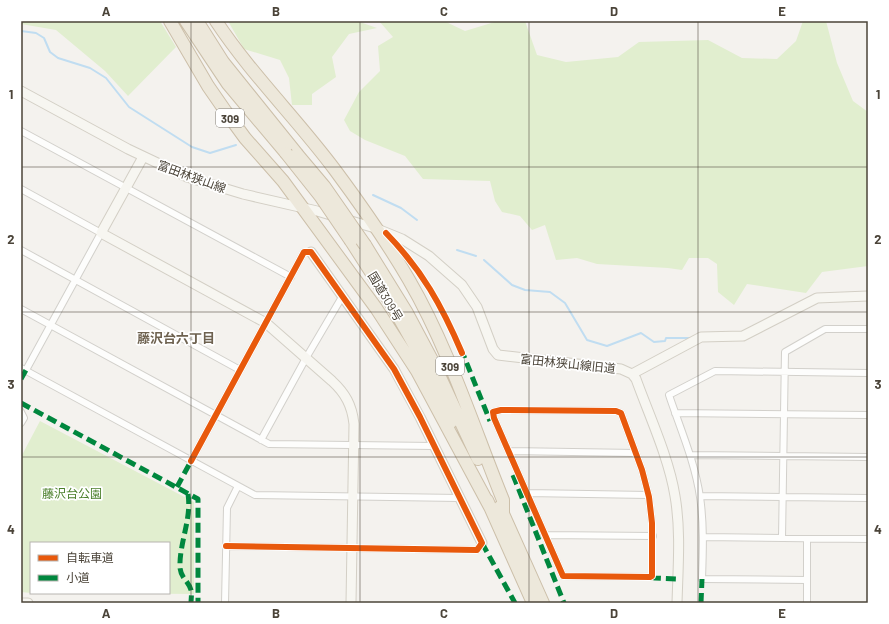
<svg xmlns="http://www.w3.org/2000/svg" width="889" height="624" font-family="Barlow,'Noto Sans JP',sans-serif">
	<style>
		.green { fill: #e1eecf }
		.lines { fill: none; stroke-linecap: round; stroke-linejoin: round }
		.stream { stroke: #c0ddf1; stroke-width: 2 }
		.street-casing { stroke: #d2d0cb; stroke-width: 8 }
		.secondary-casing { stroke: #d3cfc5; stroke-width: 11 }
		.highway-casing { stroke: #ccbfa9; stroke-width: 14 }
		.street { stroke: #fdfdfc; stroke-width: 6 }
		.secondary { stroke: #f7f6f1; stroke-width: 9 }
		.highway { stroke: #ede8db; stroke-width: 12 }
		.highway-bridge-casing { stroke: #ccbfa9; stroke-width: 14; stroke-linecap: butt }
		.highway-bridge { stroke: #ede8db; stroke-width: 12 }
		.quiet { stroke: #00873e; stroke-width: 5; stroke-dasharray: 10 5; stroke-linecap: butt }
		.cycleway-casing { stroke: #fff; stroke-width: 8 }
		.cycleway { stroke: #e8590c; stroke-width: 6 }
		.grid { fill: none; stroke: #4b4439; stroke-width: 1; stroke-opacity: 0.55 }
		.labels { text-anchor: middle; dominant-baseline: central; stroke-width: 3.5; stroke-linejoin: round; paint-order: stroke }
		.shield { fill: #fff; stroke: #817c74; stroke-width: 1 }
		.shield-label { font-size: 11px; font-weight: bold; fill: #4b4439 }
		.street-label { font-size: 12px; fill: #4b4439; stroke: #fff }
		.park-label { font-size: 12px; fill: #4a7f2a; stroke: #fff }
		.neighbourhood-label { font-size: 13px; font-weight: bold; fill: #6e6250; stroke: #fff }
		.neatline { fill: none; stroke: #4b4439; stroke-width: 1.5 }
		.grid-label { font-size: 13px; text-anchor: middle; font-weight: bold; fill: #4b4439 }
	</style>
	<rect width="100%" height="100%" fill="#f4f2ee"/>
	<path class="green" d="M21,21H160L176,47L128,96L105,71L56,30L21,24Z
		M228,21H357L377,28L349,34L332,57L336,77L312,94V105H292L289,78L280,60L244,49Z
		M379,21H444L465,31L498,21H525L537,55L566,62L618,57L639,42L708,40L742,58L777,59L796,41L803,21H826L837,63L853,101L868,112V266L822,272L806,293L747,284L734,305L718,292L717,264L708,258H689L682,270L668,268L597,264L577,258L556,260L545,225L532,230L520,216L502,212L495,201L490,181L423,179L405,156L365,140L350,131L344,120L359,92L380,71L378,46L393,37Z
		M40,421L194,502V594L75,593H169V543H31V593L21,592V457Z"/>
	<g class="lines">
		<path class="stream" d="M21,31L36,33L44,38L50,52L58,58L90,68L106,78L129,107L192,147L210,153L236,145
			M373,195L401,208L417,220
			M457,250L476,256
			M484,260L512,285L525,290L550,292L565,303L587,340L607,346L641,333L654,342L665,341L666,338H691"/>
		<defs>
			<path id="street" d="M21,131L291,277
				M21,189L101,233L26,370
				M21,250L240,370
				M21,309L269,444L434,446
				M21,368L255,495L459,498
				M501,410L616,411L621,413L642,470L649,497L652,523V576L650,577L563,576L494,418L493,412Z
				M21,412L24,418L21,423
				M675,413L868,415
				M261,440L306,358L342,297
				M509,451L636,453
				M690,455L868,457
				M191,461L304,252H311
				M527,493L648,495
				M700,496L868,498
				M544,535L653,536
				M703,537L868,539
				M782,538L785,352L825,329H868
				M226,546L477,550L482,543
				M807,580L702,579C703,551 704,524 700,497C695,462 680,428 669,395L715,371L868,373
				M225,603L227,508L238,486
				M807,603V539"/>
			<path id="secondary" d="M21,91L128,149L187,177L243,194L317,211L375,228L402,239L429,256L462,285L477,307L493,349L498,355L621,369L632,374L636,379C649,415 669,458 675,496C681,531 678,567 677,603
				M143,157L101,233L266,323L332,381C345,393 352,405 354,424L351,603
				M311,252L394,369L420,417L482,543
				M632,374L701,337L743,336L817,298L868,296
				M21,603H28"/>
			<path id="highway" d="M170,21L208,86L226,112L245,138L283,181L376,308L417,371L490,507
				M186,21L228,84L286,153
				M197,21L223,62L297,154
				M216,21C251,74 297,119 335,170C361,205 387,242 409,280C449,349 473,426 503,500V514
				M351,241L392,305L420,355L451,422
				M365,245L407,313L432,360L478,459
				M487,500L533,603
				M500,507L543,603"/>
		</defs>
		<use href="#street" class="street-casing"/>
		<use href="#secondary" class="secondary-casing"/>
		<use href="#highway" class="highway-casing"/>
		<use href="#street" class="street"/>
		<use href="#secondary" class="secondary"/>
		<use href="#highway" class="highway"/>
		<defs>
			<path id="highway-bridge" d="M286,153L321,197L351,241
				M297,154L324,186L365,245"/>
		</defs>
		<use href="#highway-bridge" class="highway-bridge-casing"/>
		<use href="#highway-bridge" class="highway-bridge"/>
		<path class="quiet" d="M461,349L490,421
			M21,379L26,370
			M21,403L198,499V603
			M513,475L564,603
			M177,487L191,461
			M188,494C192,519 179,543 180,568C181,578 189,582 191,590C192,594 191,599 191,603
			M482,543L515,603
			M651,577L655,578L678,579
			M701,603L702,579"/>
		<defs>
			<path id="cycleway" d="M386,233C422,270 442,306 462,353
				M501,410L616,411L621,413L642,470L649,497L652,523V576L650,577L563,576L494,418L493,412Z
				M191,461L304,252H311L394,369L420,417L482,543L477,550L226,546"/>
		</defs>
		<use href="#cycleway" class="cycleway-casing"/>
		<use href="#cycleway" class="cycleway"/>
	</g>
	<path class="grid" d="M191,21V603M360,21V603M529,21V603M698,21V603M21,167H868M21,312H868M21,457H868"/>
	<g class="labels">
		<g class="shield">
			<rect x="216" y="109" width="28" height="18" rx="3"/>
			<rect x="436" y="357" width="28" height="18" rx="3"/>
		</g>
		<g class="shield-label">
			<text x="230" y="118">309</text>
			<text x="450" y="366">309</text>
		</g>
		<g class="street-label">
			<text transform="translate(192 176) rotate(20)">富田林狭山線</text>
			<text transform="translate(386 296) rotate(59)">国道309号</text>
			<text transform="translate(568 363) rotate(6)">富田林狭山線旧道</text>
		</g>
		<g class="park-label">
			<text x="72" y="493">藤沢台公園</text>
		</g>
		<g class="neighbourhood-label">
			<text x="176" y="338">藤沢台六丁目</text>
		</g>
	</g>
	<rect width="889" height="624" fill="none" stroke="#ffffff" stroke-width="44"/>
	<rect x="30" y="542" width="140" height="52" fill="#ffffff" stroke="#b7b4b0"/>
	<rect x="38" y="555" width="20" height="6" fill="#e8590c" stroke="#b7b4b0"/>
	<text x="66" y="562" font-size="12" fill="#4b4439">自転車道</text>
	<rect x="38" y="575" width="20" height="6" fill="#00873e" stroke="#b7b4b0"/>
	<text x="66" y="582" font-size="12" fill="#4b4439">小道</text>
	<rect x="22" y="22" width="845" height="580" class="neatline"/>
	<g class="grid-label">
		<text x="106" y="16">A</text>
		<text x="276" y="16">B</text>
		<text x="444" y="16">C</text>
		<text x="614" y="16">D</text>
		<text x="782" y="16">E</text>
		<text x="11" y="99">1</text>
		<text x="878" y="99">1</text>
		<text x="11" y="244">2</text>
		<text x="878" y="244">2</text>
		<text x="11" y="389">3</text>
		<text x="878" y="389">3</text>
		<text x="11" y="534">4</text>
		<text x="878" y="534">4</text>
		<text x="106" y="618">A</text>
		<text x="276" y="618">B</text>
		<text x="444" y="618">C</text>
		<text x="614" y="618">D</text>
		<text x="782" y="618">E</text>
	</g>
</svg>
